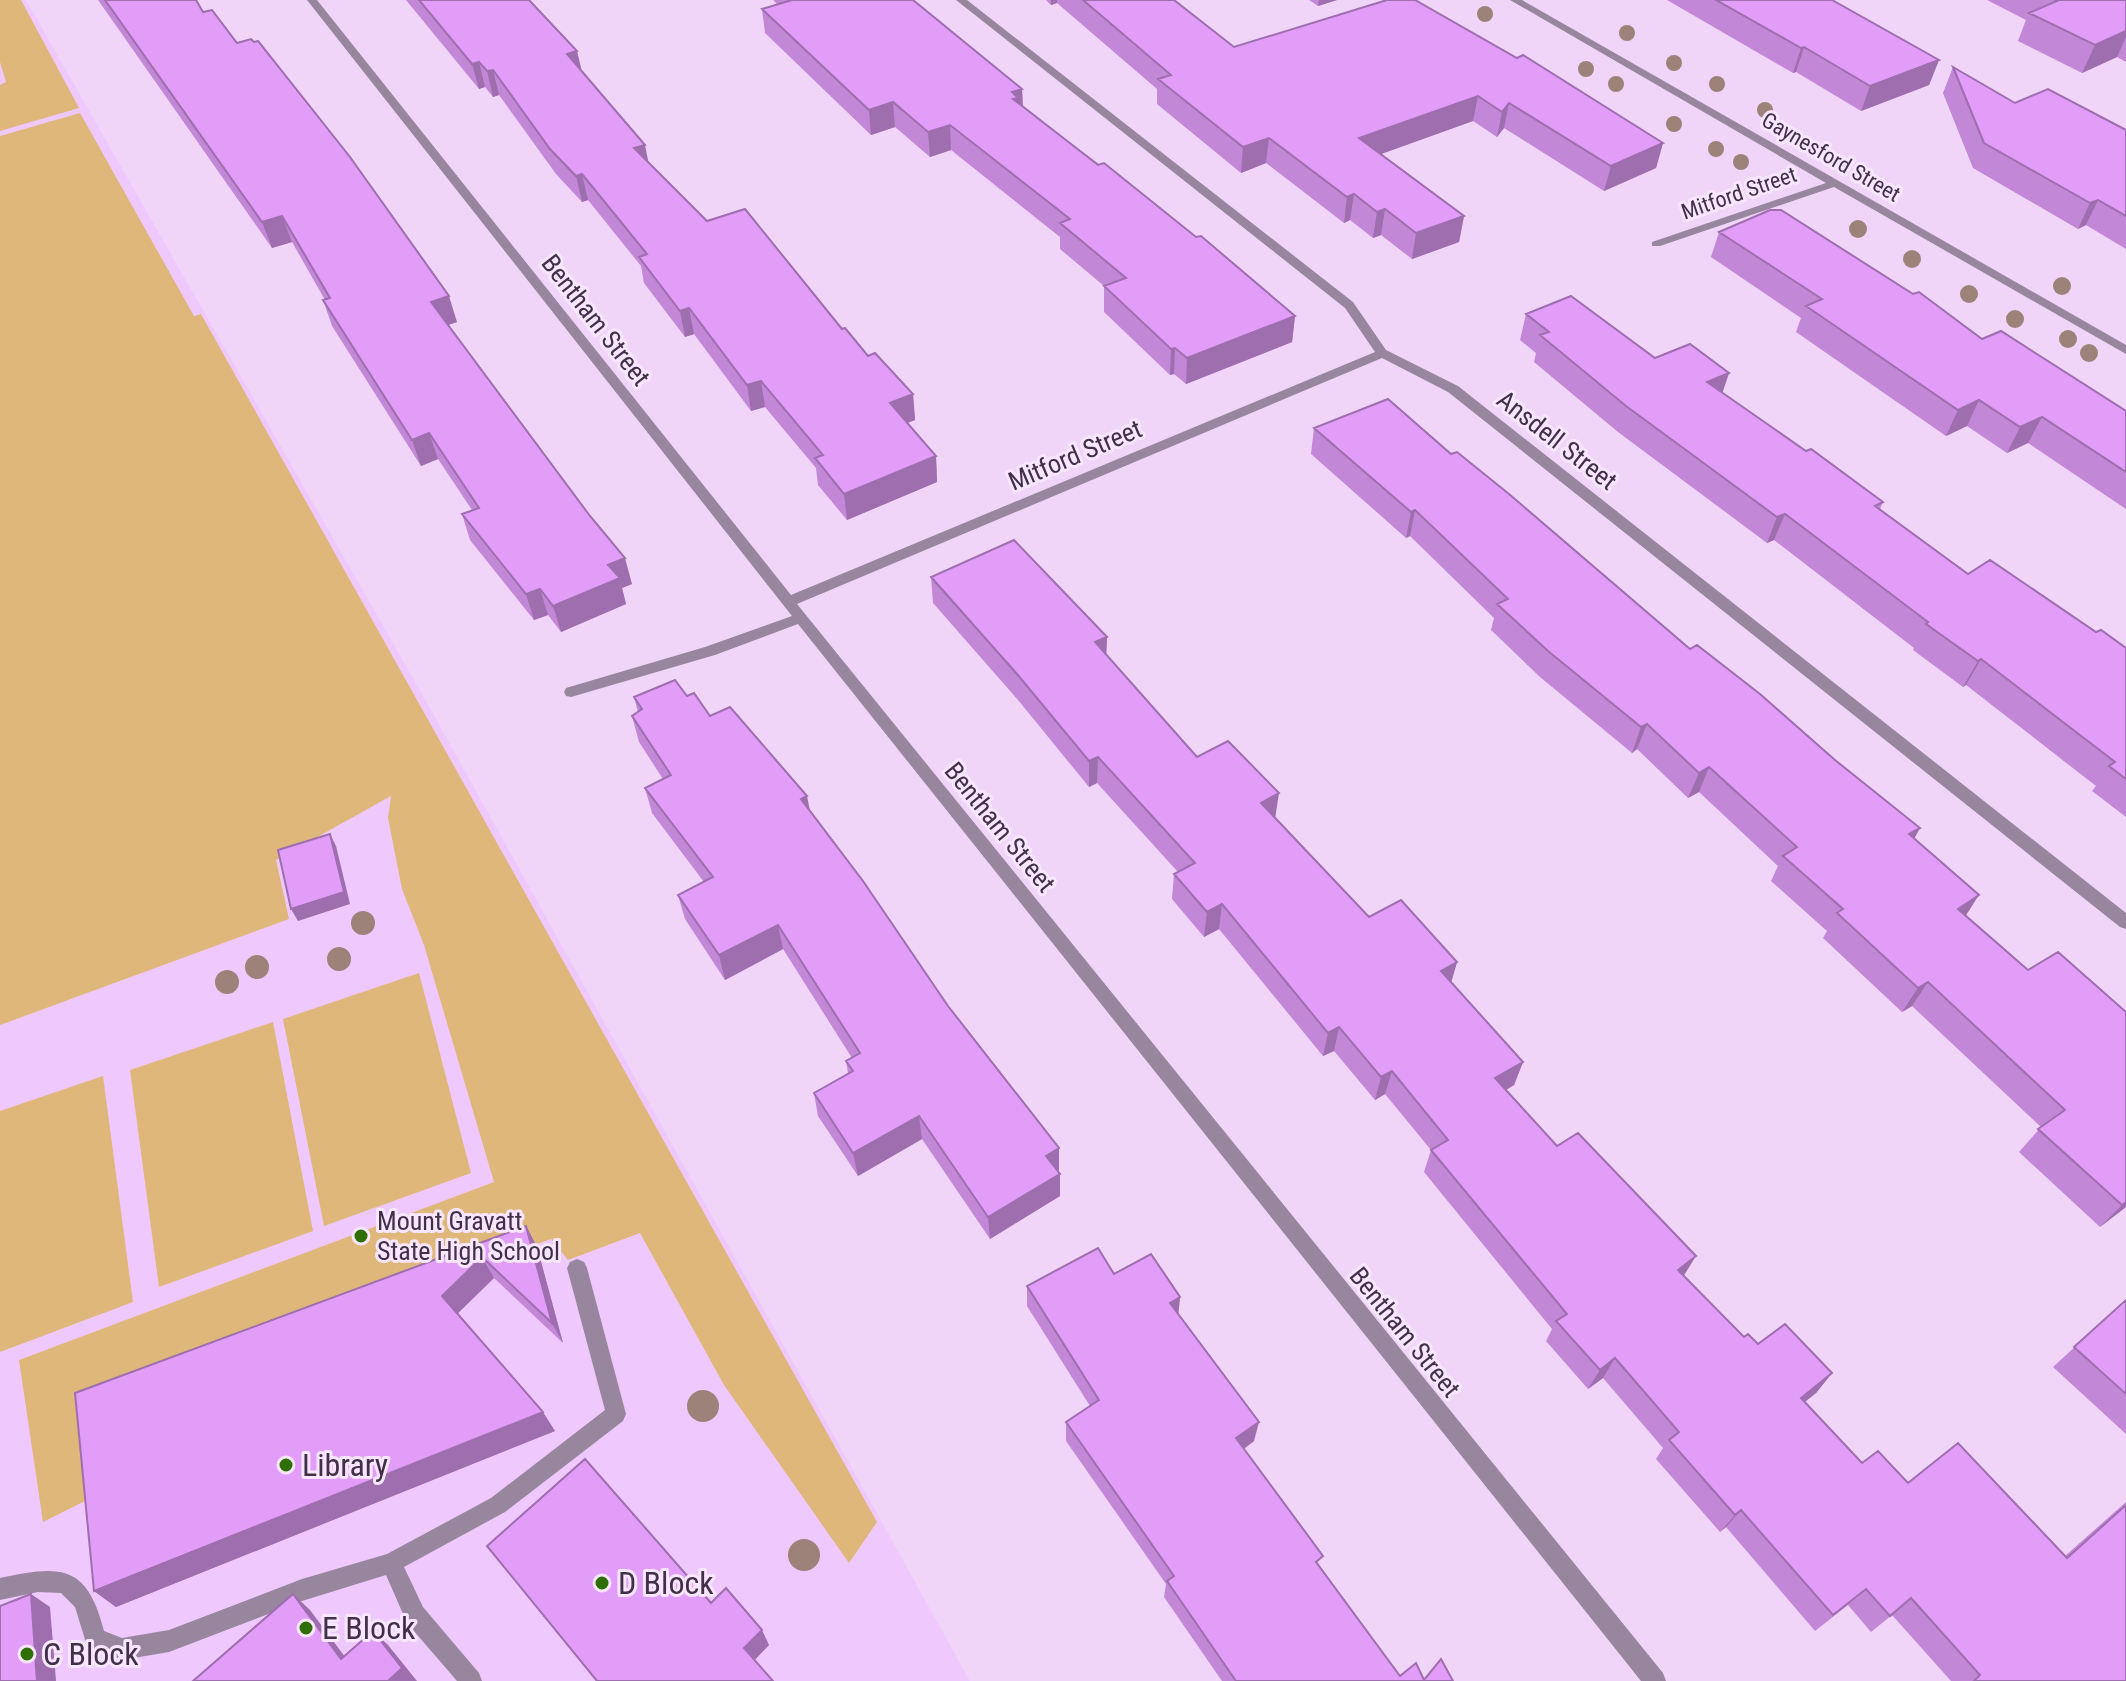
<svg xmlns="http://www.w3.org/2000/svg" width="2126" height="1681" font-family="'Roboto Condensed',sans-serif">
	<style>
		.built { fill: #efc8fd }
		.green { fill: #dfb77b }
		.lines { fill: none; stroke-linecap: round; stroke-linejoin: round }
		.lane { fill: #98869e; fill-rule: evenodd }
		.street { fill: #98869e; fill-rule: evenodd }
		.tree { fill: #9c8279 }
		.wall { fill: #c287d6 }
		.shaded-wall { fill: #9e6eae }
		.building { fill: #e29df9; stroke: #9e6eae; stroke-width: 2 }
		.poi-dot { fill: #2f6e02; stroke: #f8e6fe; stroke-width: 3 }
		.labels { text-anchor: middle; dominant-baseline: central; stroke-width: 6; stroke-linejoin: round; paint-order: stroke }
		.far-street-label { font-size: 22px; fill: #413047; stroke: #f8e6fe }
		.street-label { font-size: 26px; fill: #413047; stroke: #f8e6fe }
		.poi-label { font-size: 26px; fill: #413047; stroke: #f8e6fe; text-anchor: start }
		.near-poi-label { font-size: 32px; fill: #413047; stroke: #f8e6fe; text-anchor: start }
	</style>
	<rect width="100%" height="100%" fill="#f0d5f9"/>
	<path class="built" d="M0,0H26L430,708L970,1681H0Z"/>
	<path class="green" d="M0,0H21L79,108L0,131V85L6,82L0,62Z
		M80,113L194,316L201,314L877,1522L849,1563L724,1385L640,1233L568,1260L551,1239L91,1408V1498L43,1522L19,1360L494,1182L424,945L402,889L388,818L391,796L276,860L289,919L0,1025V136Z
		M419,973L471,1173L324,1226L283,1019Z
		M273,1022L313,1231L159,1287L130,1070Z
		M103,1076L133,1302L0,1352V1111Z"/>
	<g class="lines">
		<path class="lane" d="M577,1259L584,1262L587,1268L626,1414L623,1421L505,1512L404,1567L423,1607L479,1673L482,1681H457L407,1623L386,1575L302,1601L169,1652L122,1660L87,1646L75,1607L61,1593L38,1592L0,1600V1578C61,1565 87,1564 104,1631L122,1638L169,1630L302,1579L387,1554L491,1498L605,1410L567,1268L570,1262Z"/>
		<path class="street" d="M307,0H317L791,595L1375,352L1345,308L956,0H967L1353,302L1386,350L1458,386L2126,913V929L2120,927L1448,392L1382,358L797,604L1663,1673L1666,1681H1641L798,624L715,655L571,697L566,696L564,692L566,688L705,647L792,616Z
			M1510,0H1522L2126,345V354L1834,187L1660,246H1652V242L1826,183Z"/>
	</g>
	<g class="tree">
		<circle cx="1485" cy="14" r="8"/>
		<circle cx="1627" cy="33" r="8"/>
		<circle cx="1674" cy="63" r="8"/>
		<circle cx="1586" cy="69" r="8"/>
		<circle cx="1616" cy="84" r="8"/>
		<circle cx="1717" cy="84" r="8"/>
		<circle cx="1765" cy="110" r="8"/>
		<circle cx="1674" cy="124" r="8"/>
		<circle cx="1716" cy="149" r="8"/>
		<circle cx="1741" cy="162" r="8"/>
		<circle cx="1858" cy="229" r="9"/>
		<circle cx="1912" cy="259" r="9"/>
		<circle cx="2062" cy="286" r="9"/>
		<circle cx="1969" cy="294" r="9"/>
		<circle cx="2015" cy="319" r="9"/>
		<circle cx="2068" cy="339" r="9"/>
		<circle cx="2089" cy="353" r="9"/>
		<circle cx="363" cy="923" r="12"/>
		<circle cx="339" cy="959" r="12"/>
		<circle cx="257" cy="967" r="12"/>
		<circle cx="227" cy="982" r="12"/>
		<circle cx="703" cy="1406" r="16"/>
		<circle cx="804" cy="1555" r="16"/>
	</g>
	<path class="wall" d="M98,0H196L203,12L237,43L457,322L448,325L632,584L622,588L626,604L561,632L548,615L534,620L470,540L462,514L472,510L438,459L421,466L332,326L323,300H325L292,242L272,248Z
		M406,0H529L649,163L707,221L842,329L868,356L913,394L915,420L907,423L936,456L937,482L847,520L818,485L816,468L765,407L751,411L694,334L685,337L644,283L641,266L588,200L582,202L556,174L499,95L493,97L485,87L479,89Z
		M773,0H913L1022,89L1023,107L1196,237L1295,316L1292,342L1186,384L1174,374L1170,375L1104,312V286L1060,249V237L951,150L930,157L895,127L871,135L765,33L762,9L777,4Z
		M1046,0H1174L1234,47L1387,0L1663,143L1656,168L1604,191L1504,128L1497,137L1473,121L1381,154L1464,216L1459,242L1412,259L1381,235L1373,238L1350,220L1344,223L1266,163L1241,173L1157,104V89L1057,3L1051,5Z
		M1309,0H1337L1318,6Z
		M1667,0H1832L1939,60L1929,85L1861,111L1796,72L1793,73Z
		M1987,0H2126V62L2117,57L2082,73L2018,41L2026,20Z
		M1953,67L2015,103L2126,130V249L2086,225L2078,229L1973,168L1943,93Z
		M1719,232L1982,339L2126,411V509L2028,443L2007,453L1967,426L1946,436L1796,332L1801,318L1711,257Z
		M1526,314L1655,358L1729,373L1722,393L1806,451L1883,502L1880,509L1968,574L2096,632L2126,648V817L2092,791L2096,786L1966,685L1963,687L1913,650L1914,648L1774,540L1767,543L1618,432L1534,362L1536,353L1520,340Z
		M1314,428L1451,454L1690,649L1920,828L1914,839L1966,916L2028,970L2126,1012V1207L2100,1227L2019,1152L2041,1127L1912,1006L1902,1012L1823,938L1827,931L1771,881L1778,866L1699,792L1688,798L1637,749L1632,753L1540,677L1491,630L1494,618L1410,536L1406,538L1311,454Z
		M931,577L1107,637L1106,654L1197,757L1275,818L1369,917L1457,962L1451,983L1523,1062L1514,1085L1506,1090L1557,1146L1744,1337L1758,1344L1832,1373L1816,1393L1804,1402L1862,1463L1908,1483L2065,1556L2126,1502V1681H1951L1892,1615L1871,1632L1848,1605L1815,1631L1726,1527L1720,1532L1656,1459L1663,1448L1603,1378L1588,1389L1546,1341L1552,1329L1424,1172L1431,1150L1385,1094L1375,1100L1334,1051L1323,1056L1219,929L1204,937L1172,899L1174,874L1178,872L1097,783L1089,787L1018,700L933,603Z
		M687,696L710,716L810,811L1059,1170L1057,1171L1060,1174V1196L990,1239L922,1139L858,1176L818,1116L814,1093L848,1073L846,1061L852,1058L783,949L725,980L685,919L678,895L704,882L652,813L645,788L663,779L639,742L632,716L638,712L634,697Z
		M526,1226L537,1247L563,1343L494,1278L458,1313L555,1431L116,1607L94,1591L75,1393Z
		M1114,1274L1180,1297L1178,1315L1254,1441L1244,1449L1320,1566L1400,1676L1424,1680L1453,1681H1222L1164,1597L1166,1584L1066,1441V1422L1090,1406L1027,1306V1286Z
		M2126,1300V1434L2053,1367Z"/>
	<path class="shaded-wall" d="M1051,0H1057V3L1051,5Z
		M1319,0H1337L1318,6Z
		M2126,31V37L2117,57L2082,73L2095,45Z
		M1804,47L1796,72L1793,73L1801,48Z
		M577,51L583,76L567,54Z
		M1939,60L1929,85L1861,111L1870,86Z
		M479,62L485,87L479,89L472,64Z
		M493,70L499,95L493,97L487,71Z
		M1022,89L1023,114L1019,115L1012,92Z
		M1478,96L1473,121L1356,163L1359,138Z
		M893,102L895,127L871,135L869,110Z
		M1509,103L1504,128L1497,137L1502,112Z
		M950,125L951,150L930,157L928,132Z
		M1269,138L1266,163L1241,173L1243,147Z
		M1663,143L1656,168L1604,191L1611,166Z
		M645,145L650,170L634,148Z
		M582,174L588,200L582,202L576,176Z
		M1354,194L1350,220L1344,223L1347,197Z
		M2098,200L2086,225L2078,229L2090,203Z
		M1385,209L1381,235L1373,238L1377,212Z
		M282,216L292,242L272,248L262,222Z
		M1464,216L1459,242L1412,259L1416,233Z
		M449,296L457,322L439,328L431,302Z
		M689,308L694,334L685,337L680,311Z
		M1295,316L1292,342L1186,384L1187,358Z
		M1175,348L1174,374L1170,375L1171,349Z
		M1729,373L1720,400L1707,382Z
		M761,381L765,407L751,411L747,385Z
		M913,394L915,420L892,429L890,403Z
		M1979,400L1967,426L1946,436L1958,410Z
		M2042,417L2028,443L2007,453L2020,427Z
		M429,433L438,459L421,466L412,440Z
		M936,456L937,482L847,520L844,494Z
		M1415,510L1410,536L1406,538L1411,512Z
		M1785,514L1774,540L1767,543L1777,517Z
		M625,558L632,584L622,588L626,604L561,632L553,606L608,565Z
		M540,589L548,615L534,620L526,594Z
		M1107,637L1106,663L1095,642Z
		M1981,659L1966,685L1963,687L1978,661Z
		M1647,724L1637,749L1632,753L1641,727Z
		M1098,757L1097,783L1089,787V761Z
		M1709,767L1699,792L1688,798L1699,773Z
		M1279,793L1275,819L1261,803Z
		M807,796L812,821L801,799Z
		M1920,828L1906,853L1909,834Z
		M330,834L336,846L350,904L298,921L291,909Z
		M1979,895L1963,920L1958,909Z
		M1222,904L1219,929L1204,937L1207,912Z
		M778,925L783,949L725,980L719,955Z
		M1457,962L1450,986L1441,971Z
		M1928,982L1912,1006L1902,1012L1918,988Z
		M1339,1027L1334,1051L1323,1056L1328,1033Z
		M1523,1062L1514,1085L1487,1101L1495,1078Z
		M1392,1071L1385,1094L1375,1100L1381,1077Z
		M919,1116L922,1139L858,1176L853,1153Z
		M1059,1148V1170L1047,1178L1046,1156Z
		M1060,1174V1196L990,1239L988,1217Z
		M2126,1202V1207L2100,1227L2122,1205Z
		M526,1226L537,1247L563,1343L552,1323Z
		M1696,1256L1683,1277L1678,1270Z
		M482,1257L494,1278L455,1316L442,1296Z
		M1180,1297L1178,1318L1170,1303Z
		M1615,1358L1603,1378L1588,1389L1600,1370Z
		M1832,1373L1816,1393L1785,1418L1801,1398Z
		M543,1412L555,1431L116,1607L94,1591Z
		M1259,1422L1254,1441L1232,1457L1236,1438Z
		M1741,1510L1726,1527L1720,1532L1735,1515Z
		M31,1594L50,1607L56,1681H37Z
		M293,1594L310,1610L357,1673L341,1659Z
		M762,1630L769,1645L752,1663L744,1648Z
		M373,1631L388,1645L417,1681H388Z"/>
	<path class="building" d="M105,0H196L203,12L212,10L237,43L251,39L254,42L258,41L350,157L449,296L431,302L590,516L625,558L608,565L620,578L553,606L540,589L526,594L462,514L479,508L429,433L412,440L323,300L330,298L282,216L262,222Z
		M419,0H529L577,51L567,54L645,145L634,148L707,221L745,209L842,329L845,328L868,356L875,353L913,394L890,403L936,456L844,494L815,458L823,455L761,381L747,385L689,308L680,311L639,257L647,254L582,174L576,176L550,149L493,70L487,71L479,62L472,64Z
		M792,0H913L1022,89L1012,92L1018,98L1013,99L1098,165L1104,163L1196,237L1201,236L1295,316L1187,358L1175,348L1171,349L1104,286L1126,278L1060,223L1070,219L950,125L928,132L893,102L869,110L762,9Z
		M1083,0H1174L1234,47L1387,0H1415L1517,58L1523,55L1663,143L1611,166L1509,103L1502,112L1478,96L1359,138L1464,216L1416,233L1385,209L1377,212L1354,194L1347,197L1269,138L1243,147L1158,79L1171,75Z
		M1716,0H1832L1939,60L1870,86L1804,47L1801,48Z
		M2055,0H2126V31L2095,45L2029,13L2057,1Z
		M1953,67L2015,103L2048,89L2126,130V216L2098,200L2090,203L1984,143Z
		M1770,210H1781L1913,294L1919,292L1982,339L2001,331L2126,411V472L2042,417L2020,427L1979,400L1958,410L1806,306L1822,299L1719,232Z
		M1571,296L1655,358L1690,344L1729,373L1707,382L1806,451L1811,449L1883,502L1875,506L1968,574L1990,560L2096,632L2101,630L2126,648V779L2109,766L2115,762L1981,659L1978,661L1926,624L1928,622L1785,514L1777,517L1626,406L1540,335L1549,332L1526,314Z
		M1388,399L1451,454L1457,452L1509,494L1690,649L1697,645L1760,694L1835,760L1920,828L1909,834L1979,895L1958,909L2028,970L2058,952L2126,1012V1202L2122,1205L2038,1129L2065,1110L1928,982L1918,988L1837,913L1843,909L1783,856L1797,847L1709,767L1699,773L1647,724L1641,727L1548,651L1497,604L1508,599L1415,510L1411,512L1314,428Z
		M1014,540L1107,637L1095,642L1197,757L1228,741L1279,793L1261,803L1369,917L1401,900L1457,962L1441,971L1523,1062L1495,1078L1557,1146L1578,1133L1696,1256L1678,1270L1744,1337L1748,1334L1758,1344L1785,1324L1832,1373L1801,1398L1862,1463L1878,1451L1908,1483L1958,1443L2067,1558L2126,1505V1681H1974L1980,1675L1911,1598L1890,1616L1866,1589L1833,1615L1741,1510L1735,1515L1669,1440L1679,1432L1615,1358L1600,1370L1556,1321L1567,1314L1431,1150L1448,1140L1392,1071L1381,1077L1339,1027L1328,1033L1222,904L1207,912L1174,874L1195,863L1098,757L1089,761L1017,674L931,577Z
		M675,680L687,696L694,693L710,716L730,707L807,796L801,799L863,881L948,1006L1059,1148L1046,1156L1060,1174L988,1217L919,1116L853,1153L814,1093L853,1071L846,1061L860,1053L778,925L719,955L678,895L713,877L645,788L671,775L632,716L642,709L634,697Z
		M330,834L344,892L291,909L278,850Z
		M526,1226L552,1323L482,1257L442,1296L543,1412L94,1591L75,1393Z
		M1098,1248L1114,1274L1151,1254L1180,1297L1170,1303L1259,1422L1236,1438L1323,1556L1316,1562L1400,1676L1416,1663L1424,1680L1441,1659L1453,1681H1236L1167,1581L1174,1576L1066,1422L1099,1400L1027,1286Z
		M2126,1300V1394L2074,1347Z
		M585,1459L711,1603L726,1588L762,1630L744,1648L773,1681H597L487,1546Z
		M31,1594L37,1681H0V1606Z
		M293,1594L341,1659L373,1631L402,1668L388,1681H193Z"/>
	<g class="poi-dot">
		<circle cx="361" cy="1236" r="8"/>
		<circle cx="286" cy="1465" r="8"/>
		<circle cx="602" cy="1583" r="8"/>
		<circle cx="306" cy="1628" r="8"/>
		<circle cx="27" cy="1654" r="8"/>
	</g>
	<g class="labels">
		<g class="far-street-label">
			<text transform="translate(1831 157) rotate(30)">Gaynesford Street</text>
			<text transform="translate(1739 193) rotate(-19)">Mitford Street</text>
		</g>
		<g class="street-label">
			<text transform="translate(596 320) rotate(52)">Bentham Street</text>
			<text transform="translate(1557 440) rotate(38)">Ansdell Street</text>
			<text transform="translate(1075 455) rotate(-23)">Mitford Street</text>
			<text transform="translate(1000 827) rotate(51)">Bentham Street</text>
			<text transform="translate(1405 1332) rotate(51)">Bentham Street</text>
		</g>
		<g class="poi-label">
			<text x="377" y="1221">Mount Gravatt<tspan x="377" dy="30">State High School</tspan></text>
		</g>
		<g class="near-poi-label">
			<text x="302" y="1465">Library</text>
			<text x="618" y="1583">D Block</text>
			<text x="322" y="1628">E Block</text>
			<text x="43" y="1654">C Block</text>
		</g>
	</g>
</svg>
